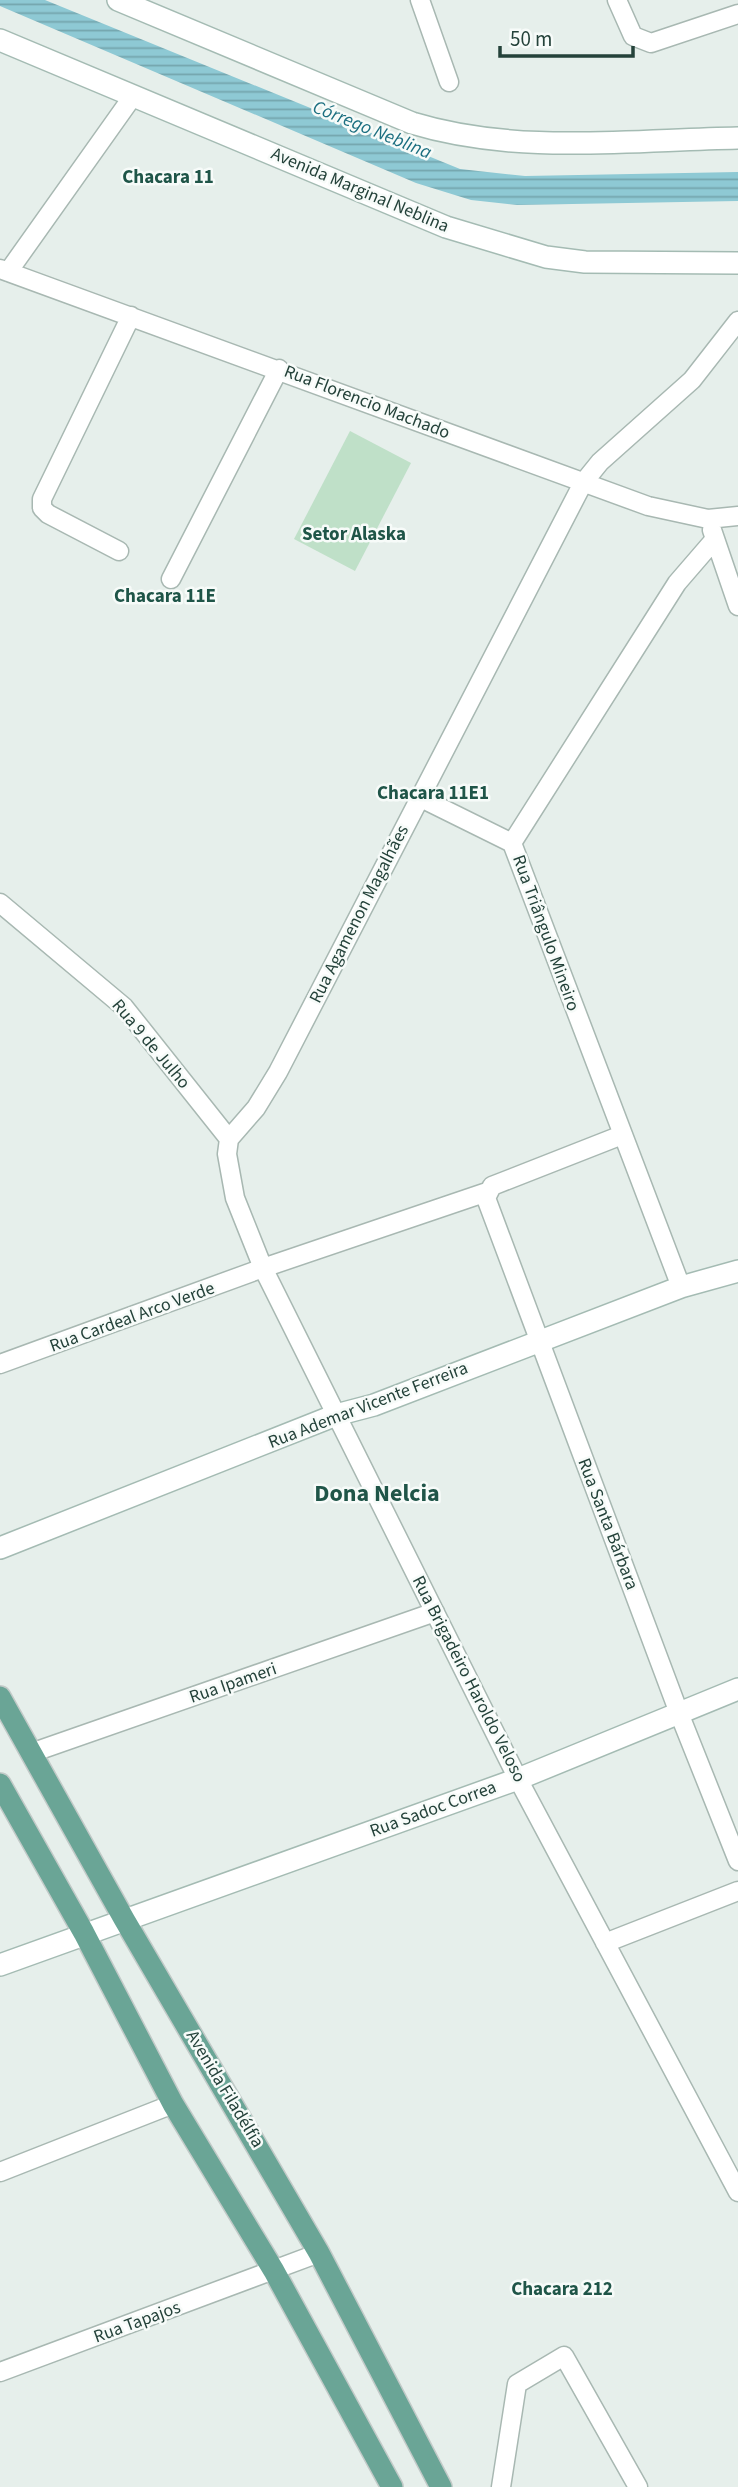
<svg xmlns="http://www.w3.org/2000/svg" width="738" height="2487" font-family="'Source Sans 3',sans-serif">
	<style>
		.garden { fill: #bfe0c8 }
		.water { fill: url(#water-rules) }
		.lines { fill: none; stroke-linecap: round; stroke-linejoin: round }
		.street-casing { stroke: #a8b8b2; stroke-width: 21 }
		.secondary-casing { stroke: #a4bbb3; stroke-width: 24 }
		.primary-casing { stroke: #c2cac8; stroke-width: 24 }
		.street { stroke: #fff; stroke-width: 18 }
		.secondary { stroke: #fff; stroke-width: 21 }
		.primary { stroke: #6aa596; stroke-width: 21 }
		.labels { text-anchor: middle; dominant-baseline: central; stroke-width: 5; stroke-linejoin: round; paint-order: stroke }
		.street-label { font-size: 18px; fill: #24423a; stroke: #f7fbf9 }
		.water-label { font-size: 19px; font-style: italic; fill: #1c6f80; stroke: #f7fbf9 }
		.neighbourhood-label { font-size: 19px; font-weight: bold; fill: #1f5548; stroke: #f7fbf9 }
		.district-label { font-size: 24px; font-weight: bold; fill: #1f5548; stroke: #f7fbf9 }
	</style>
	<defs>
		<pattern id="water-rules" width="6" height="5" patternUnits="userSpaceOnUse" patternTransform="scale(1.75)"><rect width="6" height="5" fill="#8ec9d4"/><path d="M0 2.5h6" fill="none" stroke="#74a5ad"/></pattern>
	</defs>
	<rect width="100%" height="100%" fill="#e6efeb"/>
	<path class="garden" d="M350,431L411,463L355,571L294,539Z"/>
	<path class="water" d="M0,0H45L460,169L525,176L738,172V201L517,205L471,200L416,183L0,6Z"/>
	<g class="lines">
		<defs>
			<path id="street" d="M420,0L449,82
				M617,0L633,36L651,43L738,14
				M0,269L648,506L708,519L738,516
				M8,272L133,96
				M738,321L692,380L600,462L583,483L278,1072L256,1108L229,1139L227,1154L235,1198L263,1268L518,1779L738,2192
				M712,530L738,606
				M119,551L48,514L42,508V499L131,316
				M171,579L279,369
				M419,797L512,843
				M0,903L124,1007L229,1139
				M622,1135L492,1186L486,1198L679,1713L738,1861
				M681,1287L512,843L677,583L715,539
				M0,1364L263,1268L487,1192
				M31,1753L435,1612
				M605,1943L738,1891
				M0,2172L173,2104
				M0,2372L319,2253
				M501,2487L517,2384L564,2356L638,2487"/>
			<path id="secondary" d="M118,0L412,123C517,155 630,140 738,138
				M0,40L446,227L546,257L585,262L738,263
				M0,1548L336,1415L374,1405L681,1287L738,1271
				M0,1965L518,1779L738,1689"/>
			<path id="primary" d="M0,1697L124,1919L319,2253L441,2487
				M0,1784L84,1933L173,2104L274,2271L392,2487"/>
		</defs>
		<use href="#street" class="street-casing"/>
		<use href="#secondary" class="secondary-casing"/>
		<use href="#primary" class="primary-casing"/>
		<use href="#street" class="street"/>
		<use href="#secondary" class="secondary"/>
		<use href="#primary" class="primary"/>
	</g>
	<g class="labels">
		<g class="street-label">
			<text transform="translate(360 190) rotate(23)">Avenida Marginal Neblina</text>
			<text transform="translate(367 402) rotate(21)">Rua Florencio Machado</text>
			<text transform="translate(359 914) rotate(-63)">Rua Agamenon Magalhães</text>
			<text transform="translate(546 933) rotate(70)">Rua Triângulo Mineiro</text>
			<text transform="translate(151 1044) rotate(50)">Rua 9 de Julho</text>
			<text transform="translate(132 1317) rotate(-20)">Rua Cardeal Arco Verde</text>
			<text transform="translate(368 1405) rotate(-21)">Rua Ademar Vicente Ferreira</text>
			<text transform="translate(608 1524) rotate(69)">Rua Santa Bárbara</text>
			<text transform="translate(469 1679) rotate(63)">Rua Brigadeiro Haroldo Veloso</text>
			<text transform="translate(233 1683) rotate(-19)">Rua Ipameri</text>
			<text transform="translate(433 1809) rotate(-20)">Rua Sadoc Correa</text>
			<text transform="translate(225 2089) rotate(59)">Avenida Filadélfia</text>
			<text transform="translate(137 2322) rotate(-20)">Rua Tapajos</text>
		</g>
		<g class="water-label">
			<text transform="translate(372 130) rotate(22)">Córrego Neblina</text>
		</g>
		<g class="neighbourhood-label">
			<text x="168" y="177">Chacara 11</text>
			<text x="354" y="534">Setor Alaska</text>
			<text x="165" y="596">Chacara 11E</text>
			<text x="433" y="793">Chacara 11E1</text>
			<text x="562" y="2289">Chacara 212</text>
		</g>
		<g class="district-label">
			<text x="377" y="1493">Dona Nelcia</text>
		</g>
	</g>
	<path d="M500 46v10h133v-10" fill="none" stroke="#24423a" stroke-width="3.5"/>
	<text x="510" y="46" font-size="21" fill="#24423a" stroke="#f7fbf9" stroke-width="5" paint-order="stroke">50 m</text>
</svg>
